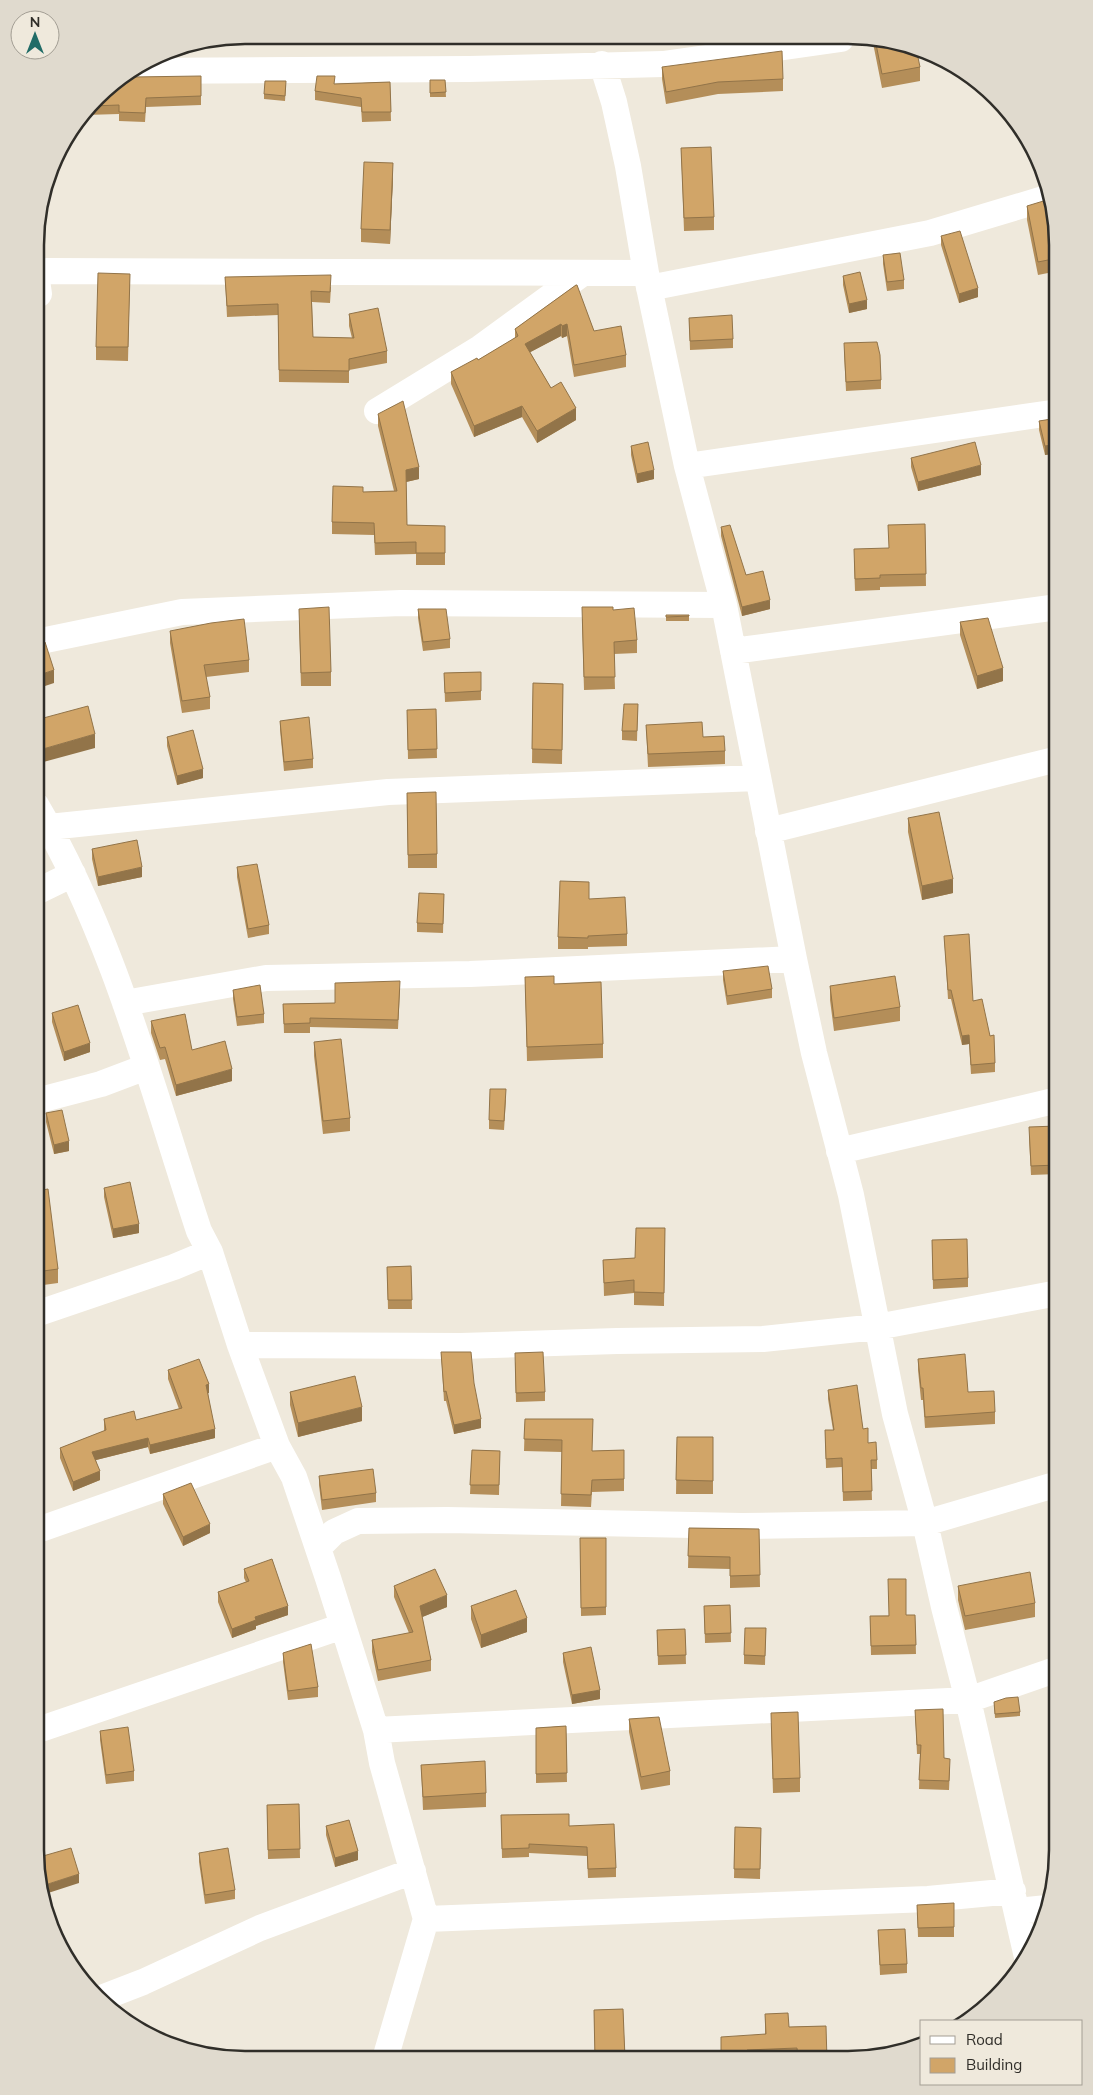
<svg xmlns="http://www.w3.org/2000/svg" width="1093" height="2095" font-family="Mulish,sans-serif">
	<style>
		.lines { fill: none; stroke-linecap: round; stroke-linejoin: round }
		.minor { stroke: #fff; stroke-width: 26 }
		.wall { fill: #b48e59 }
		.shaded-wall { fill: #927449 }
		.building { fill: #d1a568; stroke: #927449 }
		.rim { fill: none; stroke: #302e29; stroke-width: 2.5 }
	</style>
	<rect width="100%" height="100%" fill="#efe9dc"/>
	<g class="lines">
		<path class="minor" d="M602,64L614,102L628,166L646,273L687,466L724,605L794,959L814,1053L851,1195L895,1414L925,1523L944,1607L968,1700L1027,1957
			M132,71L469,69L663,64L841,39
			M47,271L646,273
			M37,280L39,294
			M649,288L930,233L1050,197
			M377,411L480,348L583,273
			M687,466L1058,412
			M36,642L182,612L401,603L724,605
			M733,651L1058,607
			M49,827L388,792L758,778
			M768,831L1058,759
			M36,892L73,874
			M125,1003L266,978L470,974L794,959
			M36,1101L101,1084L146,1067
			M839,1151L1058,1100
			M210,1252L240,1345L277,1446L294,1477L328,1578L376,1730L382,1763L426,1919L385,2059
			M36,1314L174,1267L210,1252L199,1231C152,1088 113,935 36,805
			M240,1345L461,1346L617,1341L763,1339L877,1327L1058,1293
			M35,1531L277,1446
			M318,1548L334,1532L358,1521L447,1520L742,1526L925,1523L1058,1484
			M376,1730L968,1700L1058,1669
			M35,1731L343,1626
			M1017,1911L1047,1908
			M426,1919L928,1899L1013,1891
			M99,1999L143,1982L260,1928L413,1871"/>
	</g>
	<path class="wall" d="M873,39H889L920,67V81L882,88L873,43Z
		M662,67L783,79V91L718,94L666,104L662,79Z
		M132,77L201,96V105L146,107L145,122L119,121V114L85,115L106,87Z
		M430,80H445L446,97H430Z
		M390,82L391,121L362,122L361,107L315,100V91L335,84Z
		M286,85L285,101L264,99V94Z
		M681,148L714,217V230L684,231Z
		M393,177L390,244L361,242V229Z
		M1027,206L1058,245V271L1038,275L1027,220Z
		M941,236L978,297L959,303L941,245Z
		M883,255L904,280V289L887,291L883,264Z
		M130,274L128,361L96,360V347Z
		M843,276L867,309L849,313L843,285Z
		M225,277L331,287L330,303L312,302L313,337L352,338L349,326V314L387,351V363L349,370V383L279,382L278,315L227,317Z
		M576,285L594,331L626,355V367L574,377L567,336L562,338L561,336L530,352L551,388L576,420L537,443L522,417L474,437L451,384V372L478,360L515,338V329Z
		M689,318L733,339V348L690,350Z
		M844,352L881,380V389L846,391Z
		M378,414L419,479L406,482L407,525L445,526V565H416V554L375,555L374,535L332,534V522L363,492L394,491L378,426Z
		M1058,418V453L1045,455L1039,430V421Z
		M631,446L654,479L637,483L631,455Z
		M911,458L981,475L918,491L911,467Z
		M925,524L926,586L880,587V590L855,591L854,561L889,548Z
		M721,527L746,575L770,609L742,616L721,536Z
		M418,609L450,639V648L423,651L418,618Z
		M613,610L637,640V653L614,654L615,689L584,690L582,619Z
		M666,615H689V621H666Z
		M299,622L331,672V686H301Z
		M960,622L1003,681L977,689L960,635Z
		M170,631L249,660V672L206,677L210,697V709L182,713L170,643Z
		M481,672V700L445,702L444,673Z
		M533,683L563,684L562,764L532,763Z
		M638,704L637,741L622,740V731Z
		M436,709L437,758L408,759L407,710Z
		M280,721L313,759V768L284,771L280,730Z
		M646,725L725,751V764L648,767Z
		M167,737L203,778L177,785L167,746Z
		M407,793L437,854V868H408Z
		M908,818L953,893L922,900L908,832Z
		M92,849L142,877L98,886L92,859Z
		M237,867L269,925V934L248,938L237,877Z
		M444,894L443,933L417,932V923Z
		M589,899L627,934V946L588,947V949H558V937Z
		M944,936L973,1001L990,1036L995,1063V1072L971,1074L969,1044L962,1045L951,999H948Z
		M723,971L772,989V998L727,1005L723,980Z
		M525,977L554,984L603,1044V1058L527,1061Z
		M830,986L900,1007V1021L834,1031L830,1000Z
		M233,990L264,1014V1023L237,1026L233,999Z
		M400,990L398,1029L310,1027V1033H284L283,1004L335,1003Z
		M52,1013L90,1052L64,1061L52,1022Z
		M151,1021L192,1050L232,1081L176,1096L165,1059L160,1060L151,1033Z
		M314,1042L350,1118V1131L323,1134L314,1056Z
		M506,1099L504,1130L489,1129V1120Z
		M46,1113L69,1151L54,1154L46,1122Z
		M1029,1137L1058,1138V1174L1031,1175Z
		M104,1188L139,1233L113,1238L104,1197Z
		M36,1191L58,1269V1283L36,1286Z
		M665,1228L664,1306L634,1305V1293L604,1296L603,1260L635,1258Z
		M932,1240L968,1278V1287L933,1289Z
		M411,1266L412,1309H388L387,1267Z
		M441,1352L481,1428L454,1434L446,1401H444Z
		M918,1359L968,1392L995,1412V1424L925,1428L923,1400H921L918,1370Z
		M515,1362L545,1392V1401L516,1402Z
		M168,1370L209,1393H208L215,1438L150,1454L148,1447L96,1460L100,1480L73,1491L60,1458V1448L104,1431V1419L136,1420L179,1409L168,1379Z
		M828,1390L868,1443L877,1460V1469H871L872,1500L843,1501L842,1467L826,1468L825,1430H833L828,1399Z
		M290,1392L362,1421L298,1437L290,1405Z
		M525,1419L593,1451L624,1450V1491L592,1492L591,1507L561,1506L562,1452L524,1451Z
		M677,1437H713V1494H676Z
		M472,1450L500,1451L499,1495L470,1494Z
		M319,1476L376,1493V1502L322,1510L319,1485Z
		M163,1494L210,1533L183,1546L163,1504Z
		M689,1528L759,1529L760,1587L730,1588V1569L688,1568Z
		M580,1538H606V1615L581,1616Z
		M244,1569L288,1615L256,1626V1629L232,1638L218,1602V1592L246,1582L244,1578Z
		M394,1586L447,1607L422,1617L431,1660V1671L378,1681L372,1652V1640L409,1633L394,1597Z
		M958,1586L1035,1603V1617L965,1630L958,1600Z
		M730,1605L731,1642L705,1643L704,1606Z
		M1058,1605V1644L1051,1616V1606Z
		M471,1606L527,1632L481,1648L471,1619Z
		M915,1615L916,1654L871,1655L870,1616Z
		M766,1628L765,1665L744,1664V1655Z
		M685,1629L686,1664L658,1665L657,1630Z
		M283,1653L318,1687V1697L288,1700L283,1662Z
		M563,1653L600,1699L572,1704L563,1662Z
		M994,1702L1020,1712V1716L995,1718Z
		M915,1710L950,1768L949,1790L919,1789L920,1754H917Z
		M629,1719L670,1771V1785L641,1790L629,1732Z
		M566,1726L567,1782L536,1783V1728Z
		M771,1726L800,1778V1792L773,1793Z
		M100,1731L134,1771V1781L106,1784L100,1740Z
		M421,1765L486,1793V1807L423,1810Z
		M299,1804L300,1858L268,1859L267,1805Z
		M501,1815L569,1826L616,1868V1877L588,1878L587,1856L529,1853V1857L502,1858Z
		M326,1826L358,1860L335,1867L326,1835Z
		M735,1827L761,1828L760,1879L734,1878Z
		M199,1853L235,1890V1899L205,1904L199,1862Z
		M917,1905L954,1927V1937H918Z
		M878,1930L907,1964V1973L880,1975Z
		M623,2009L625,2059H595L594,2010Z
		M765,2014L789,2027L826,2026L797,2057L747,2059L721,2060L765,2034Z"/>
	<path class="shaded-wall" d="M393,163V177L390,244V230Z
		M978,288V297L959,303V294Z
		M867,300V309L849,313V304Z
		M561,324V336L525,355V344Z
		M567,324V336L562,338V326Z
		M522,406V417L474,437V426Z
		M576,408V420L537,443V431Z
		M1058,444V453L1045,455V446Z
		M981,465V475L918,491V482Z
		M419,467V479L406,482V470Z
		M654,470V479L637,483V474Z
		M770,600V609L742,616V607Z
		M1003,668V681L977,689V676Z
		M54,670V683L36,689V676Z
		M95,734V748L36,764V751Z
		M203,769V778L177,785V776Z
		M142,867V877L98,886V877Z
		M953,879V893L922,900V886Z
		M969,1035V1044L962,1045V1036Z
		M90,1043V1052L64,1061V1052Z
		M232,1069V1081L176,1096V1085Z
		M69,1141V1151L54,1154V1145Z
		M139,1224V1233L113,1238V1229Z
		M209,1384V1393L206,1394V1385Z
		M362,1407V1421L298,1437V1423Z
		M481,1419V1428L454,1434V1425Z
		M215,1429V1438L150,1454V1445Z
		M148,1438V1447L92,1461V1452Z
		M100,1471V1480L73,1491V1482Z
		M210,1524V1533L183,1546V1537Z
		M447,1595V1607L420,1618V1606Z
		M288,1606V1615L256,1626V1629L232,1638V1629L255,1617Z
		M527,1618V1632L481,1648V1635Z
		M600,1690V1699L572,1704V1695Z
		M358,1851V1860L335,1867V1858Z
		M79,1874V1883L42,1895V1886Z"/>
	<path class="building" d="M875,39H889L916,48L920,67L882,74Z
		M782,51L783,79L718,82L666,92L662,67Z
		M127,75L132,77L201,76V96L146,98L145,113L119,112V105L92,106L106,87Z
		M317,76H335L334,84L390,82L391,112H362L361,98L315,91Z
		M430,80H445L446,92L430,93Z
		M265,81H286L285,96L264,94Z
		M711,147L714,217L684,218L681,148Z
		M364,162L393,163L390,230L361,229Z
		M1050,199L1058,245V258L1038,262L1027,206Z
		M960,231L978,288L959,294L941,236Z
		M900,253L904,280L887,282L883,255Z
		M860,272L867,300L849,304L843,276Z
		M98,273L130,274L128,347H96Z
		M331,275L330,292L311,291L313,337L354,338L349,314L378,308L387,351L349,359V371L279,370L278,304L227,306L225,277Z
		M576,285H577L594,331L621,326L626,355L574,365L567,324L562,326L561,324L525,344L551,388L561,382L576,408L537,431L522,406L474,426L451,372L477,358L478,360L518,336L515,329Z
		M732,315L733,339L690,341L689,318Z
		M877,342L880,355L881,380L846,382L844,343Z
		M403,401L419,467L406,470L407,525L445,526V553H416V542L375,543L374,523L332,522L333,486L363,487V492L397,491L378,414Z
		M1058,418V444L1045,446L1039,421Z
		M648,442L654,470L637,474L631,446Z
		M975,442L981,465L918,482L911,458Z
		M925,524L926,574L880,575V578L855,579L854,549L889,548L888,525Z
		M730,525L746,575L763,571L770,600L742,607L721,527Z
		M329,607L331,672L301,673L299,609Z
		M582,607H613V610L634,608L637,640L614,642L615,677H584Z
		M418,609H446L450,639L423,642Z
		M666,615H689V616L666,617Z
		M988,618L1003,668L977,676L960,622Z
		M244,619L249,660L204,665L210,697L182,701L170,631L211,623Z
		M45,642L54,670L36,676V645Z
		M481,672V691L445,693L444,673Z
		M533,683L563,684L562,750L532,749Z
		M624,704H638L637,731H622Z
		M88,706L95,734L36,751V720Z
		M436,709L437,749L408,750L407,710Z
		M309,717L313,759L284,762L280,721Z
		M702,722L703,737L724,736L725,751L648,754L646,725Z
		M193,730L203,769L177,776L167,737Z
		M436,792L437,854L408,855L407,793Z
		M939,812L953,879L922,886L908,818Z
		M137,840L142,867L98,877L92,849Z
		M257,864L269,925L248,929L237,867Z
		M560,881L589,882V899L625,897L627,934L588,936V938L558,937Z
		M419,893L444,894L443,924L417,923Z
		M969,934L973,1001L982,999L990,1036L994,1035L995,1063L971,1065L969,1035L962,1036L951,990H948L944,936Z
		M768,966L772,989L727,996L723,971Z
		M554,976V984L601,982L603,1044L527,1047L525,977Z
		M895,976L900,1007L834,1018L830,986Z
		M400,981L398,1020L310,1018V1023L284,1024L283,1004L335,1003V983Z
		M260,985L264,1014L237,1017L233,990Z
		M78,1005L90,1043L64,1052L52,1013Z
		M185,1014L192,1050L225,1041L232,1069L176,1085L165,1047L160,1048L151,1021Z
		M341,1039L350,1118L323,1121L314,1042Z
		M490,1089H506L504,1121L489,1120Z
		M62,1110L69,1141L54,1145L46,1113Z
		M1057,1126L1058,1165L1031,1166L1029,1127Z
		M130,1182L139,1224L113,1229L104,1188Z
		M48,1189L58,1269L36,1272V1191Z
		M636,1228H665L664,1293L634,1292V1280L604,1283L603,1260L635,1258Z
		M967,1239L968,1278L933,1280L932,1240Z
		M411,1266L412,1300H388L387,1267Z
		M441,1352H471L474,1383L481,1419L454,1425L446,1391L444,1392Z
		M543,1352L545,1392L516,1393L515,1353Z
		M965,1354L968,1392L994,1391L995,1412L925,1417L923,1388H921L918,1359Z
		M199,1359L209,1384L206,1385L215,1429L150,1445L148,1438L92,1452L100,1471L73,1482L60,1448L106,1430L104,1419L134,1411L136,1420L182,1408L168,1370Z
		M355,1376L362,1407L298,1423L290,1392Z
		M857,1385L863,1429L868,1428V1443L876,1442L877,1460H871L872,1491L843,1492L842,1458L826,1459L825,1430H834L828,1390Z
		M525,1419H593L592,1451L624,1450V1479L592,1480L591,1495L561,1494L562,1440L524,1439Z
		M677,1437H713V1481L676,1480Z
		M472,1450L500,1451L499,1485H470Z
		M373,1469L376,1493L322,1500L319,1476Z
		M191,1483L210,1524L183,1537L163,1494Z
		M689,1528L759,1529L760,1575L730,1576V1557L688,1556Z
		M580,1538H606V1607L581,1608Z
		M272,1559L288,1606L255,1617L256,1620L232,1629L218,1592L249,1581L244,1569Z
		M435,1569L447,1595L420,1606L431,1660L378,1670L372,1640L413,1632L394,1586Z
		M1030,1572L1035,1603L965,1616L958,1586Z
		M888,1579H906V1615H915L916,1645L871,1646L870,1616H889Z
		M516,1590L527,1618L481,1635L471,1606Z
		M730,1605L731,1633L705,1634L704,1606Z
		M1058,1605V1635L1051,1606Z
		M745,1628H766L765,1656L744,1655Z
		M685,1629L686,1655L658,1656L657,1630Z
		M311,1644L318,1687L288,1691L283,1653Z
		M591,1647L600,1690L572,1695L563,1653Z
		M1018,1697L1020,1712L995,1714L994,1702L1006,1698Z
		M943,1709L944,1758L950,1759L949,1781L919,1780L921,1745H917L915,1710Z
		M798,1712L800,1778L773,1779L771,1713Z
		M659,1717L670,1771L641,1777L629,1719Z
		M566,1726L567,1773L536,1774V1728Z
		M128,1727L134,1771L106,1775L100,1731Z
		M485,1761L486,1793L423,1797L421,1765Z
		M299,1804L300,1849L268,1850L267,1805Z
		M569,1814V1826L614,1824L616,1868L588,1869L587,1847L529,1844V1848L502,1849L501,1815Z
		M349,1820L358,1851L335,1858L326,1826Z
		M735,1827L761,1828L760,1869H734Z
		M71,1848L79,1874L42,1886L40,1879L36,1858Z
		M228,1848L235,1890L205,1895L199,1853Z
		M1055,1877L1053,1886L1052,1885L1051,1878Z
		M954,1903V1927L918,1928L917,1905Z
		M1046,1913L1043,1927V1914Z
		M905,1929L907,1964L880,1965L878,1930Z
		M623,2009L625,2058L595,2059L594,2010Z
		M788,2013L789,2027L826,2026L827,2060H798L797,2048L747,2050V2060H721V2037L766,2034L765,2014Z"/>
	<path d="M0 0H1093V2095H0ZM245 44H848A201 201 0 0 1 1049 245V1850A201 201 0 0 1 848 2051H245A201 201 0 0 1 44 1850V245A201 201 0 0 1 245 44Z" fill="#e0dace" fill-rule="evenodd"/>
	<path class="rim" d="M245 44H848A201 201 0 0 1 1049 245V1850A201 201 0 0 1 848 2051H245A201 201 0 0 1 44 1850V245A201 201 0 0 1 245 44Z"/>
	<rect x="920" y="2020" width="162" height="65" fill="#efe9dc" stroke="#a39e94"/>
	<rect x="930" y="2036" width="25" height="8" fill="#ffffff" stroke="#a39e94"/>
	<text x="966" y="2045" font-size="15" fill="#302e29">Road</text>
	<rect x="930" y="2058" width="25" height="15" fill="#d1a568" stroke="#a39e94"/>
	<text x="966" y="2070" font-size="15" fill="#302e29">Building</text>
	<g transform="translate(35 35)"><circle r="24" fill="#efe9dc" stroke="#a39e94"/>
	<path d="M0-4L9 19L0 12L-9 19Z" fill="#216c67"/>
	<text y="-8" font-size="14" font-weight="bold" text-anchor="middle" fill="#302e29">N</text>
	</g>
</svg>
